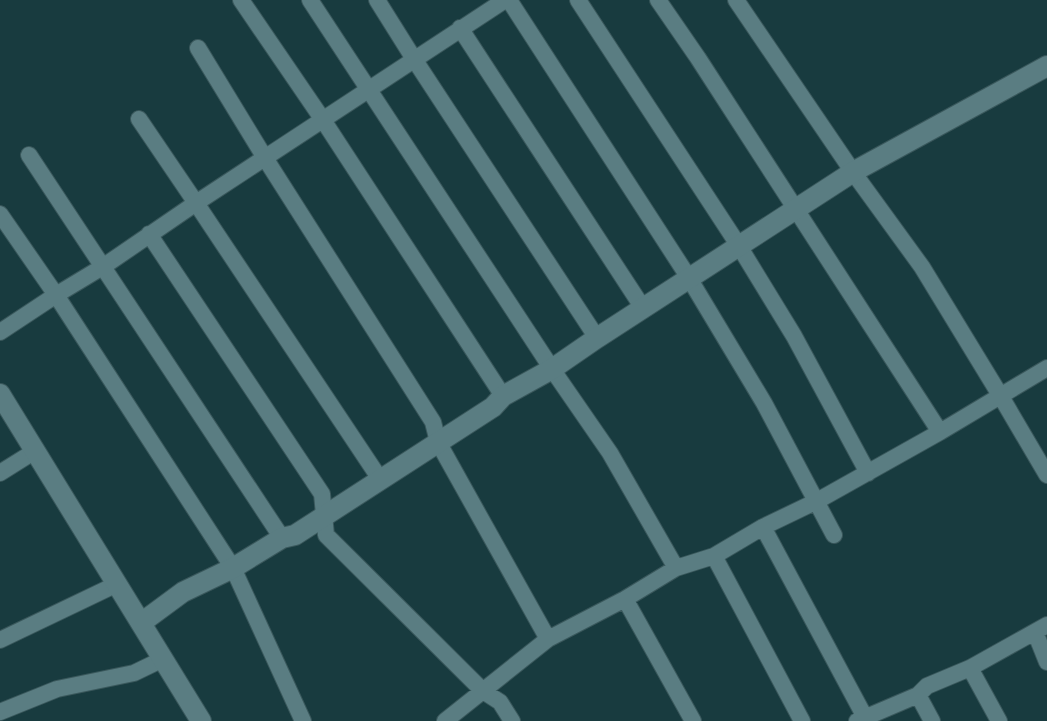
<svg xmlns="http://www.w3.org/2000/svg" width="1047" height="721" font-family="Helvetica,sans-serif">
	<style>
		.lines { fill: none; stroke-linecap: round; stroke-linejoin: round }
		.minor-casing { stroke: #3a585c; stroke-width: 18 }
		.tertiary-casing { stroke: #3a585c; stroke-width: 22 }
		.minor { stroke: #5a7d82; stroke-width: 16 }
		.tertiary { stroke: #5a7d82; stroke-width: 20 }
	</style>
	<rect width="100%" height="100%" fill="#183b3f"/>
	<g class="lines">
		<defs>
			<path id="minor" d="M241,0L323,120L503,396
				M310,0L552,369L610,453L676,568
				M377,0L414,59L597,338
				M509,0L689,278L764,403L834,535
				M578,0L739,246L794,336L868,473
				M658,0L698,58L940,432
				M736,0L853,172L922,267L1000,395L1047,475
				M460,28L643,308
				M198,48L265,158L433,422L438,442L548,639
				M139,119L196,203L380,479
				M29,155L282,538
				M0,214L56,295L233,568L303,721
				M149,234L322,494L326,535L483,691L500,702L512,721
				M0,332L56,295L104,266L196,203L505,0
				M0,473L35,451
				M763,527L867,721
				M714,556L802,721
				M625,599L693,721
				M1035,632L1047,662
				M0,640L117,584
				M970,668L999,721
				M918,695L932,721
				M0,712L57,689L134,673L163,659
				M445,721L548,639L625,599L676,568L714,556L763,527L817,501L940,432L1047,368
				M857,721L918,695L927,686L970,668L1047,625"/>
			<path id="tertiary" d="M0,394L201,721
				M141,623L183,592L233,568L282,538L295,535L493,407L503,396L552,369L597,338L853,172L1047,66"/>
		</defs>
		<use href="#minor" class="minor-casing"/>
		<use href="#tertiary" class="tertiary-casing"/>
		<use href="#minor" class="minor"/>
		<use href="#tertiary" class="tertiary"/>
	</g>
</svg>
